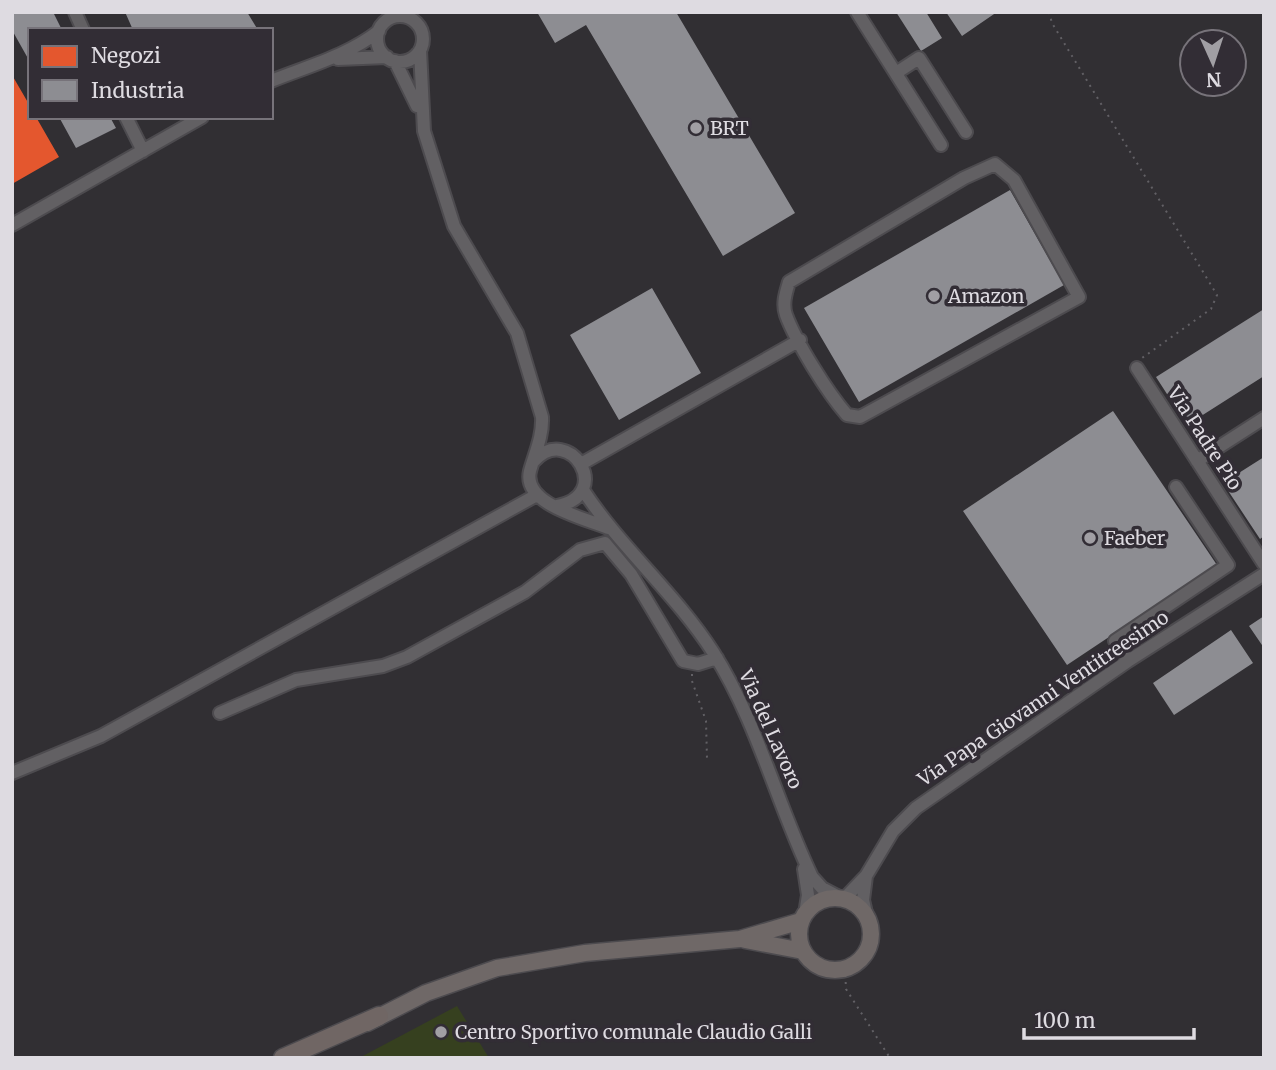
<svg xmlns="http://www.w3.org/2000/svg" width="1276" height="1070" font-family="Merriweather,serif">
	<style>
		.green { fill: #36401f }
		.shops { fill: #e4572e }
		.industry { fill: #8d8d92 }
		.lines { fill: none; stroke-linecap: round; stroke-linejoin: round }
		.minor-casing { stroke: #4d4b4f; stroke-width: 16 }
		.major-casing { stroke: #4d4b4f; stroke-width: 19 }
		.highway-casing { stroke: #4d4b4f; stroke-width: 21 }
		.path { stroke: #626065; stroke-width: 2; stroke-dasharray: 2 5; stroke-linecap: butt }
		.minor { stroke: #626063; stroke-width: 12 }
		.major { stroke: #6f6867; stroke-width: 16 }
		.highway { stroke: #706664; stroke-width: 18 }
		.poi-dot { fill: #a19fa4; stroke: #322d35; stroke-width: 2.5 }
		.labels { text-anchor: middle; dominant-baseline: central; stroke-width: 7; stroke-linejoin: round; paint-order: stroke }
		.poi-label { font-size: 19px; fill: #dedbe1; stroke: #322d35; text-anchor: start }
		.street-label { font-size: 19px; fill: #dedbe1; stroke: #322d35 }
	</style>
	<rect width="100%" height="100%" fill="#312f33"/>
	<path class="green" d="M457,1006L489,1058H359Z"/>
	<path class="shops" d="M12,75L30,106V117H36L59,157L12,184Z"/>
	<path class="industry" d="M18,12H53L62,30H30V62L12,30V15Z
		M125,12H247L258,30H133Z
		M537,12H676L795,213L723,256L586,25L555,43Z
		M896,12H926L942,38L921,51Z
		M946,12H997L962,36Z
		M59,117H110L116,128L76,148Z
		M1010,190L1064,285L859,402L804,308Z
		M652,288L701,373L619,420L570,335Z
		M1264,309V376L1187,425L1156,377Z
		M1113,411L1217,565L1067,665L963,511Z
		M1264,457V536L1260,539L1223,483Z
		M1264,616V648L1249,626Z
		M1231,630L1253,663L1174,715L1153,683Z"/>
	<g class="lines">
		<defs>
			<path id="minor" d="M75,12L83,30
				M857,12L941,145
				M377 39a23 23 0 1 1 46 0a23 23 0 1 1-46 0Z
				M420,50L424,131L454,226L517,333L542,417C543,436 535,453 530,471C522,504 584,518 608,528
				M338,59L387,57
				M395,61L417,106
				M896,73L919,58L966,132
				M271,81C308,66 347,56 379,31
				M126,117L143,151
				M995,164L1014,180L1079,297L860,417L847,415C827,392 796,342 786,315C782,304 786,292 789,282L964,178Z
				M12,225L202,117
				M1137,368L1264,564
				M534,461C570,422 615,495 557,506
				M1197,461L1264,418
				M581,464L800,340
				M583,490C621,548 675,593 713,652C758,723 776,802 812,877L822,888L841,898
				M1128,661L1115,641L1228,565L1176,487
				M220,713L296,680L383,666L407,657L525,592L580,550L605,543L631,574L683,661L698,664L717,658
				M12,773L101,736L535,496
				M804,869L808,895L805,914
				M866,876L893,831L916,808L1128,661L1264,574
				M844,899L866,876L863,900L867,917"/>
			<path id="major" d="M799 934a36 36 0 1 1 72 0a36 36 0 1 1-72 0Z
				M745,940L803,951
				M367,1023L426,993L497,968L585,953L740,939L801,921"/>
			<path id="highway" d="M283,1058L379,1016"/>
		</defs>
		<use href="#minor" class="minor-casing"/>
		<use href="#major" class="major-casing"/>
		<use href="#highway" class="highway-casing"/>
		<path class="path" d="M1049,12L1052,23L1217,295L1211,309L1142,358
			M692,674V681L706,721L707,759
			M845,968L846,989L890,1058"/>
		<use href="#minor" class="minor"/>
		<use href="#major" class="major"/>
		<use href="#highway" class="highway"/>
	</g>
	<g class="poi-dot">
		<circle cx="696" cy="128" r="7"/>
		<circle cx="934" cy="296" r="7"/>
		<circle cx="1090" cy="538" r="7"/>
		<circle cx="441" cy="1032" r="7"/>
	</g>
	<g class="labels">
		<g class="poi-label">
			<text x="710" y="128">BRT</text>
			<text x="948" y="296">Amazon</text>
			<text x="1104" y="538">Faeber</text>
			<text x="455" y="1032">Centro Sportivo comunale Claudio Galli</text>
		</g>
		<g class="street-label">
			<text transform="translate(1205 438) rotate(57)">Via Padre Pio</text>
			<text transform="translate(1043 698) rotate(-34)">Via Papa Giovanni Ventitreesimo</text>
			<text transform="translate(771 729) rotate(66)">Via del Lavoro</text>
		</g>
	</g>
	<rect width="1276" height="1070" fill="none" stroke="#dedbe1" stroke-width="28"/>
	<rect x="28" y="28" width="245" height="91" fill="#322d35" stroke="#77737a" stroke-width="2"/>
	<rect x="42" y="46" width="35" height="21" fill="#e4572e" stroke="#77737a" stroke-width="2"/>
	<text x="91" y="63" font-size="21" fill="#dedbe1">Negozi</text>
	<rect x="42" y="80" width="35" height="21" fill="#8d8d92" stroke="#77737a" stroke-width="2"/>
	<text x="91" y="98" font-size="21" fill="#dedbe1">Industria</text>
	<g transform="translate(1213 63) rotate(177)"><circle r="33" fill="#322d35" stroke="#77737a" stroke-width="2"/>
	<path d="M0-5L12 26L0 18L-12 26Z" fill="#a19fa4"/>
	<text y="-10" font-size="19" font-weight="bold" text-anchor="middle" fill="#dedbe1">N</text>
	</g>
	<path d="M1024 1028v10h170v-10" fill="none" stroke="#dedbe1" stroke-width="3.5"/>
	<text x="1034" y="1028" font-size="21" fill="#dedbe1" stroke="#322d35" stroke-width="5" paint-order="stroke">100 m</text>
</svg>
